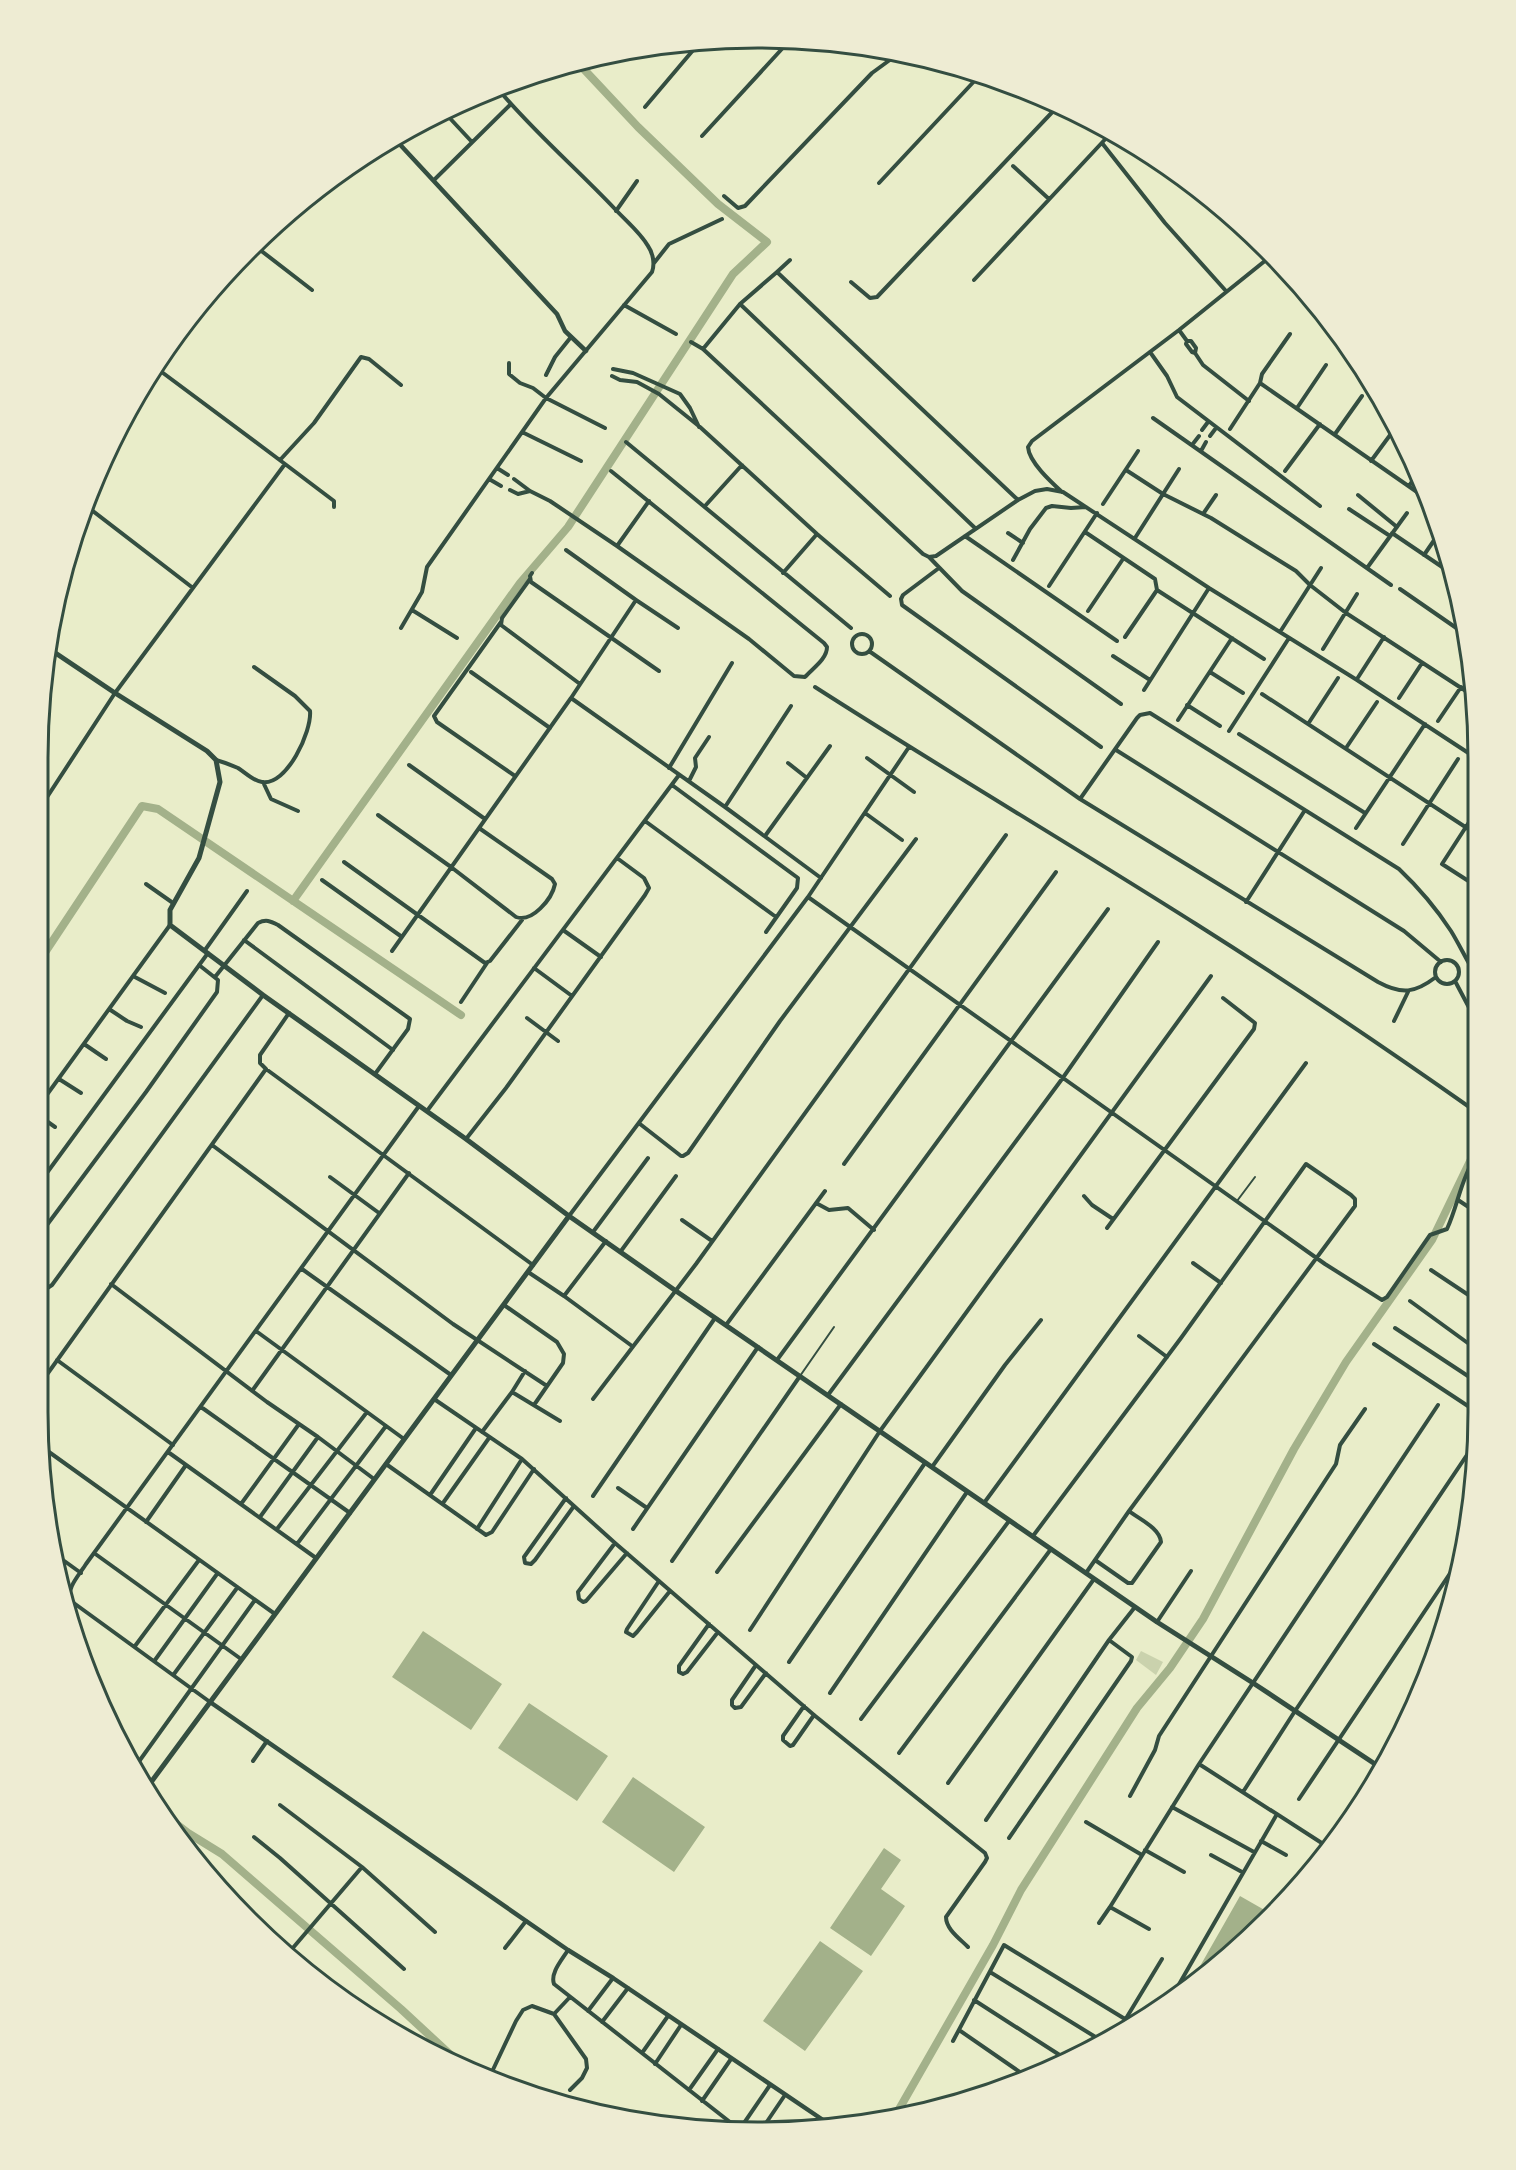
<svg xmlns="http://www.w3.org/2000/svg" width="1516" height="2170" font-family="'Roboto Condensed',sans-serif">
	<style>
		.green { fill: #cad2ad }
		.water { fill: #a3b18a }
		.lines { fill: none; stroke-linecap: round; stroke-linejoin: round }
		.canal { stroke: #a3b18a; stroke-width: 8 }
		.service { stroke: #344e41; stroke-width: 2 }
		.minor { stroke: #344e41; stroke-width: 4 }
		.tertiary { stroke: #344e41; stroke-width: 4.5 }
		.secondary { stroke: #344e41; stroke-width: 5 }
		.rim { fill: none; stroke: #344e41; stroke-width: 3 }
	</style>
	<rect width="100%" height="100%" fill="#e9edc9"/>
	<path class="green" d="M1141,1651L1163,1662L1156,1675L1136,1660Z"/>
	<path class="water" d="M423,1631L502,1684L471,1730L392,1677Z
		M529,1703L608,1756L577,1801L498,1748Z
		M633,1777L705,1827L674,1872L602,1822Z
		M884,1848L901,1860L881,1889L905,1906L871,1956L830,1928Z
		M1240,1896L1268,1912L1276,1908L1233,1953L1191,1982Z
		M820,1941L863,1971L805,2051L763,2021Z"/>
	<g class="lines">
		<path class="canal" d="M293,901L520,583L568,527L733,274L767,242L718,204L638,127L579,64
			M38,963L142,806L158,809L461,1015
			M158,1810L188,1833L222,1854L401,2009L468,2071
			M894,2118L993,1945L1021,1890L1137,1708L1170,1668L1203,1619L1294,1449L1346,1362L1432,1240L1475,1151"/>
		<path class="service" d="M1237,1201L1255,1177
			M800,1376L834,1327"/>
		<path class="minor" d="M645,107L700,42
			M445,113L472,142
			M702,136L791,39
			M1102,143L1165,223L1226,291
			M1013,166L1049,199
			M434,180L511,104
			M879,183L980,75
			M724,196L738,208L745,206L872,73L898,54
			M616,211L637,181
			M255,246L312,290
			M654,263L669,244L722,219
			M777,272L790,260
			M974,280L1111,133
			M851,282L870,298L877,297L1059,105
			M740,304L975,528
			M624,305L676,334
			M1179,330L1187,341L1186,344L1192,352L1195,353
			M1187,341H1191L1196,348L1195,353L1203,365L1249,401
			M691,342L703,349L923,554L929,557L962,591L1121,704
			M703,349L740,304L777,272L1018,500
			M1150,352L1167,376L1177,397L1320,506
			M509,363V374L520,383L533,388L546,398L605,428
			M613,369L633,373L680,394L690,408L699,427
			M546,375L555,357L571,337
			M612,376L620,380L637,382L659,394L700,427L817,534L890,596
			M1260,383L1430,501
			M1297,408L1326,365
			M1153,418L1391,585
			M1230,429L1260,383L1262,374L1290,334
			M1202,430L1208,422
			M522,432L581,461
			M1335,434L1362,396
			M1210,436L1216,428
			M626,442L851,628
			M1192,445L1199,436
			M1201,451L1206,442
			M280,460L314,423L361,357L369,359L401,385
			M1371,461L1396,427
			M285,464L334,501V507
			M497,468L508,475
			M1126,470L1163,494L1211,518L1296,571L1310,585L1346,613L1472,695
			M1285,471L1320,424
			M489,479L501,486
			M514,479L530,491L550,501L617,546L749,639L794,676L805,677C813,668 827,659 827,647L824,643L611,471
			M1409,486L1418,473
			M510,490L518,494L530,491
			M1062,492C1051,482 1029,462 1028,447L1032,441L1179,330L1271,256
			M1358,495L1397,527
			M1103,504L1138,451
			M85,505L193,588
			M705,506L742,465
			M1349,509L1390,536
			M1203,514L1216,495
			M1085,532L1155,579L1157,590L1264,659
			M1008,533L1023,543
			M1392,533L1451,573
			M965,536L1117,641
			M1135,538L1179,469
			M617,546L649,501
			M1424,555L1437,536
			M929,557L936,556L1018,500L1035,491L1047,489L1063,492L1209,588L1357,680L1473,756
			M1013,560L1030,529L1046,508L1052,506L1071,508L1086,507
			M939,568L903,595L901,599L902,605L1101,747
			M1367,568L1407,513
			M532,573L530,576L531,582L659,671
			M783,573L817,534
			M530,579L502,618L501,625L580,684
			M1049,586L1097,513
			M1400,589L1465,634
			M636,600L678,628
			M412,610L457,638
			M1088,611L1123,559
			M501,622L434,716L437,722L515,776
			M401,628L422,592L427,567L546,398L652,272C655,264 653,253 648,246C640,232 625,220 614,208C576,168 533,131 498,89
			M1280,632L1321,568
			M852 644a10 10 0 1 1 20 0a10 10 0 1 1-20 0Z
			M1125,637L1157,590
			M1323,649L1357,594
			M869,651L1080,799L1378,982C1402,995 1415,993 1436,977
			M1113,656L1150,680
			M471,672L550,728
			M1210,672L1243,693
			M1357,679L1384,637
			M815,687C941,768 1070,844 1196,924C1291,984 1384,1047 1475,1111
			M1144,690L1209,588
			M1262,694L1473,832
			M571,698L725,807L821,878
			M1399,698L1422,663
			M1187,705L1220,726
			M1178,720L1232,638
			M1438,721L1461,687
			M1308,724L1338,678
			M1229,731L1289,638
			M1239,734L1365,813
			M1346,748L1377,702
			M1116,750L1404,931L1441,962
			M867,758L914,792
			M216,760C223,762 231,765 238,768C246,773 253,781 262,782C287,786 312,731 310,711L295,696L254,667
			M788,763L807,778
			M409,765L485,819
			M669,768L732,663
			M689,781L696,767L695,758L709,737
			M263,782L271,799L298,811
			M672,785L798,878L797,888L766,932
			M1080,799L1137,718L1140,715L1150,713L1399,869C1419,888 1436,908 1451,931C1459,944 1466,959 1474,972
			M725,807L791,706
			M38,811L115,693L285,464L155,367
			M865,813L902,840
			M378,815L451,867L516,917C532,923 552,899 555,884L552,879L479,828
			M645,821L776,917
			M1356,828L1425,724
			M765,836L830,746
			M1403,844L1458,759
			M344,862L485,963L490,961L522,920
			M322,880L402,937
			M1470,882L1442,864L1473,816
			M146,884L173,903
			M808,897L1325,1264L1382,1300L1387,1297L1430,1235L1447,1229C1458,1205 1461,1179 1475,1157
			M1246,902L1305,810
			M563,930L601,957
			M244,940L393,1050
			M205,950L247,891
			M392,951L571,698L636,600L566,550
			M1435 972a12 12 0 1 1 24 0a12 12 0 1 1-24 0Z
			M534,968L572,996
			M133,976L165,993
			M215,977L258,923C266,919 270,921 278,925L410,1019L408,1029L375,1074
			M1455,981L1474,1017
			M461,1002L487,963
			M109,1009L127,1021L141,1027
			M289,1013L260,1055V1063L266,1069L533,1265
			M527,1018L558,1041
			M1394,1021L1408,992
			M84,1044L106,1059
			M59,1079L81,1093
			M38,1107L170,925
			M427,1111L679,775
			M38,1115L55,1127
			M640,1124L681,1156H683L688,1153L780,1021L916,839
			M466,1139L506,1088L645,895L649,888L644,878L617,858
			M212,1145L453,1324L547,1386
			M844,1164L1056,872
			M330,1177L379,1213
			M38,1185L208,953
			M1084,1196L1092,1205L1113,1219
			M1458,1200L1476,1212
			M816,1203L829,1210L848,1208L874,1230
			M569,1216L808,897L909,747
			M682,1220L712,1241
			M1107,1228L1254,1029L1255,1023L1223,998
			M593,1232L648,1158
			M38,1237L146,1092L217,992L218,980L199,965
			M606,1241L564,1296L632,1346
			M621,1251L676,1176
			M1193,1263L1221,1283
			M302,1269L451,1375
			M1431,1270L1476,1300
			M528,1272L564,1296
			M111,1284L267,1402L318,1437L374,1479
			M38,1287L46,1289L52,1285L263,995
			M1410,1301L1476,1349
			M504,1305L557,1342L564,1354L563,1363L534,1405
			M726,1325L825,1191
			M1395,1328L1477,1382
			M256,1331L404,1439
			M1139,1336L1167,1357
			M1374,1344L1477,1412
			M57,1360L173,1445
			M777,1360L1108,909
			M1469,1377L1476,1367
			M38,1387L266,1069
			M252,1391L409,1173
			M512,1392L525,1371
			M828,1395L1062,1079L1158,942
			M434,1399L522,1459L615,1543L814,1715L985,1853L987,1858L985,1862L946,1917C946,1929 959,1938 968,1947
			M593,1399L696,1264L1006,835
			M201,1407L350,1513
			M482,1432L512,1392L560,1421
			M42,1447L275,1614
			M168,1452L316,1558
			M386,1464L486,1535L492,1532L534,1469
			M932,1467L1005,1365L1041,1320
			M618,1488L647,1508
			M430,1495L476,1428
			M593,1496L715,1318
			M566,1498L524,1557L525,1563L531,1564L535,1560L574,1506
			M443,1503L489,1438
			M984,1503L1306,1063
			M241,1504L299,1424
			M260,1517L318,1437
			M146,1522L186,1465
			M277,1529L367,1412
			M477,1529L522,1459
			M633,1529L758,1347
			M1033,1536L1181,1338L1306,1164L1351,1195L1355,1199V1206L1129,1511L1086,1573
			M615,1543L578,1592L579,1599L583,1602L586,1601L627,1553
			M297,1544L386,1426
			M94,1553L241,1659
			M56,1555L81,1573
			M1095,1560L1128,1583H1132L1161,1542C1160,1528 1139,1519 1129,1511
			M672,1561L800,1376
			M717,1572L841,1404
			M659,1581L627,1629L626,1632L633,1636L637,1632L670,1591
			M1157,1622L1191,1571
			M709,1624L679,1666V1672L683,1674L687,1672L718,1632
			M750,1630L880,1431L1211,976
			M135,1646L199,1560
			M155,1660L217,1574
			M789,1662L925,1463
			M756,1665L732,1700V1705L735,1708L741,1707L766,1673
			M174,1674L237,1588
			M830,1693L967,1492
			M210,1702L71,1601C65,1589 80,1574 86,1564L419,1106
			M804,1706L783,1736V1740L790,1746L793,1745L814,1715
			M861,1719L1009,1521
			M899,1753L1051,1549
			M253,1761L267,1741
			M1199,1764L1331,1849
			M135,1767L255,1600
			M948,1783L1094,1579
			M1243,1792L1295,1711L1477,1440
			M1130,1796L1155,1750L1159,1736L1336,1464L1340,1445L1365,1409
			M1299,1799L1461,1557
			M280,1805L362,1867L435,1932
			M1172,1807L1254,1852
			M986,1820L1109,1640L1135,1607
			M1086,1822L1142,1855
			M1344,1827L1350,1818
			M254,1837L280,1858L404,1969
			M1009,1838L1131,1661L1132,1657L1109,1640
			M1261,1841L1286,1855
			M1145,1850L1184,1872
			M1211,1855L1242,1872
			M1099,1923L1110,1907
			M257,1924L330,1987
			M1149,1929L1110,1907L1199,1764L1438,1405
			M505,1948L526,1921
			M568,1950C562,1960 550,1973 554,1984L735,2126
			M286,1956L362,1867
			M990,1972L1102,2041
			M1174,1993L1277,1814
			M974,2000L1069,2061
			M588,2011L613,1978
			M554,2014L570,1997
			M602,2022L628,1988
			M959,2030L1027,2077
			M1119,2030L1162,1959
			M394,2034L397,2031
			M953,2041L1004,1945L1125,2019
			M642,2053L668,2016
			M655,2064L681,2025
			M490,2076L516,2021L523,2010L532,2006L554,2014L586,2059L587,2068L582,2078L570,2090
			M689,2090L718,2049
			M702,2101L731,2059
			M742,2126L770,2085
			M764,2126L785,2095"/>
		<path class="tertiary" d="M393,137L557,314L565,331L586,351
			M210,1702L568,1950L613,1978L823,2120L827,2126"/>
		<path class="secondary" d="M48,648L115,693L207,751L216,760L220,782L199,858L170,910V925L263,995L466,1139L569,1216L676,1291L1157,1622L1253,1683L1381,1768
			M146,1789L569,1216"/>
	</g>
	<path d="M0 0H1516V2170H0ZM758 48H758A710 710 0 0 1 1468 758V1412A710 710 0 0 1 758 2122H758A710 710 0 0 1 48 1412V758A710 710 0 0 1 758 48Z" fill="#eeecd3" fill-rule="evenodd"/>
	<path class="rim" d="M758 48H758A710 710 0 0 1 1468 758V1412A710 710 0 0 1 758 2122H758A710 710 0 0 1 48 1412V758A710 710 0 0 1 758 48Z"/>
</svg>
